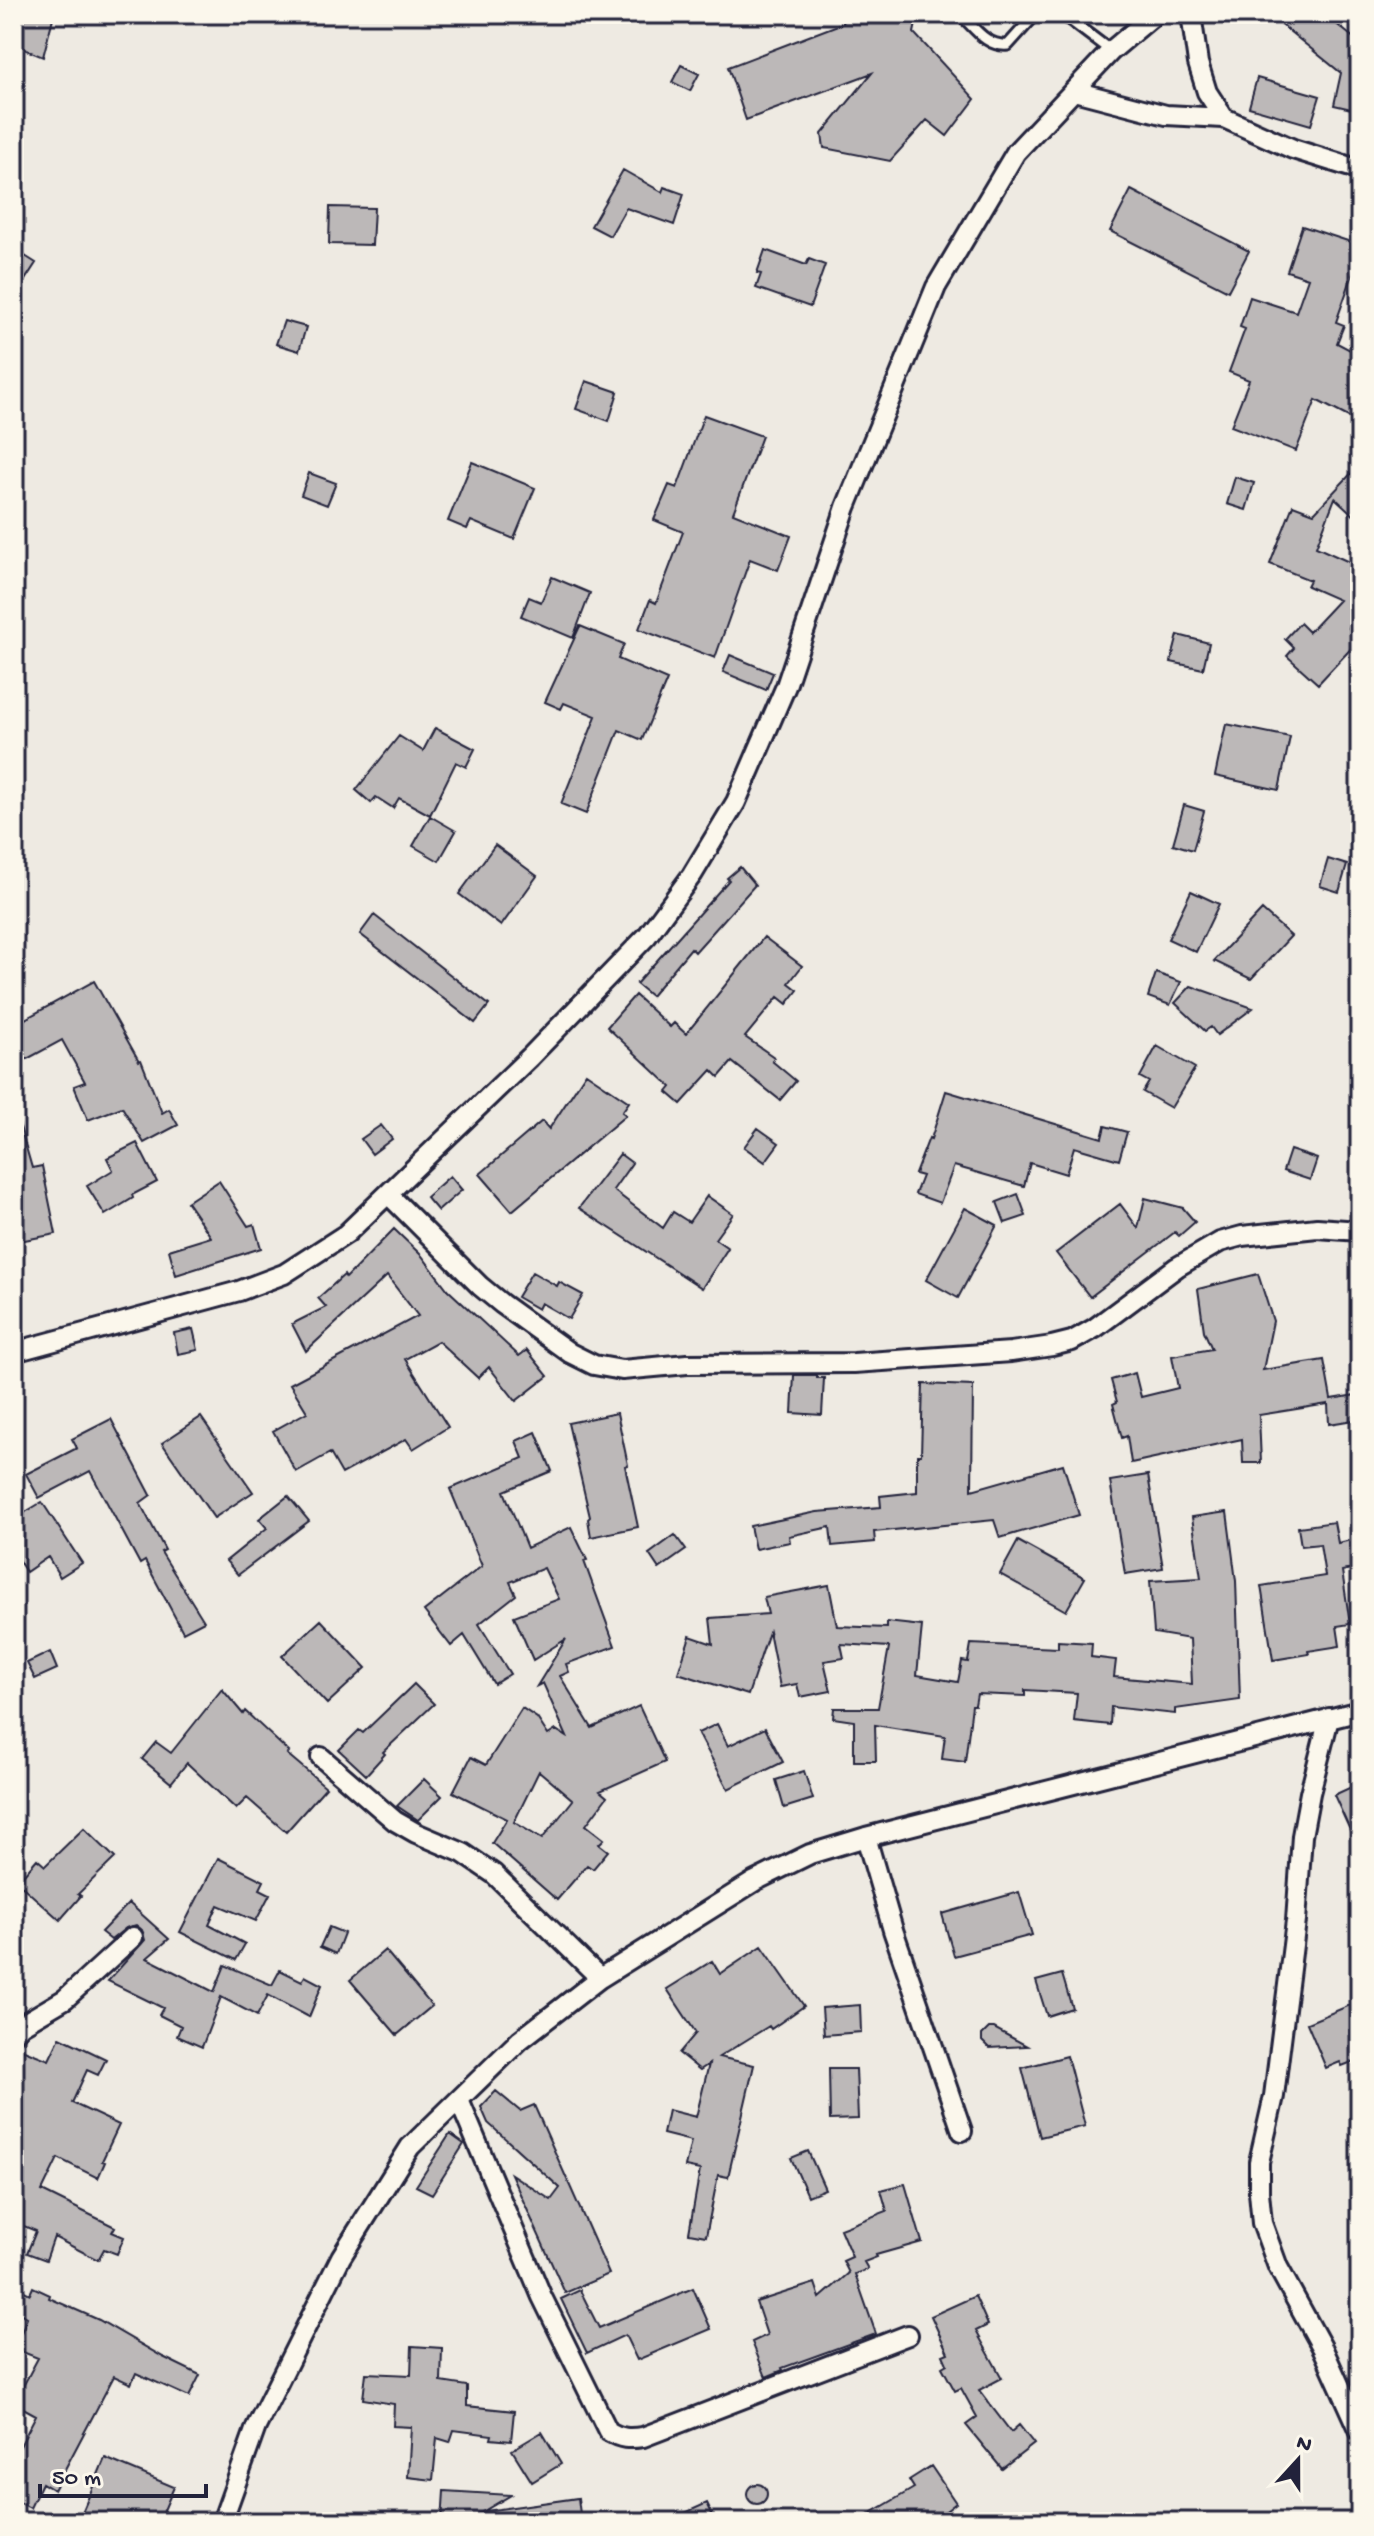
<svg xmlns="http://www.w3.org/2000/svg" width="1374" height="2536" font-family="'Gochi Hand',sans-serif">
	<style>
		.building { fill: #bcb8b8; stroke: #22223b; stroke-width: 2; fill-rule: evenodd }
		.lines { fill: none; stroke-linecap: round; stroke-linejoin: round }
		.lane-casing { stroke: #22223b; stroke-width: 15 }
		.street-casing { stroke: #22223b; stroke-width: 24 }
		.lane { stroke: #fbf7ec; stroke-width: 9 }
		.street { stroke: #fbf7ec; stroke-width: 18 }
	</style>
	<rect width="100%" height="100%" fill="#eeeae2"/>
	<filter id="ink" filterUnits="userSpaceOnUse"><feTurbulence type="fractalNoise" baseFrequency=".0125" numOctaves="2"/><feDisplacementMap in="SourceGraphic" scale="16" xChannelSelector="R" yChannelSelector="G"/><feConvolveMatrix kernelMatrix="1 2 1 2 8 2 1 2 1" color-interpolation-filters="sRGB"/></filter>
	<g filter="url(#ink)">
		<path class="building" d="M14,14H54L43,57L14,45Z
			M846,14H918L914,33L975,99L947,136L927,120L890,161L824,148L822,134L872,73L746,120L728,67L843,23Z
			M1268,14H1324L1360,43V111L1334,105L1341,73Z
			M681,65L699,74L690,91L672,82Z
			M1257,78L1320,96L1311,125L1249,107Z
			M623,170L662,192L664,187L684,194L674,225L626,208L610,236L591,226Z
			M1131,190L1249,251L1228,291L1110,231Z
			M330,207L374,208L372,245L329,244Z
			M1302,226L1360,245V254L1336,322L1344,325L1337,343L1360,355V423L1316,400L1296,451L1231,426L1249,380L1229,372L1245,329L1240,327L1250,297L1296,312L1308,278L1287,271Z
			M14,249L36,263L14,297Z
			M765,250L806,265L809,259L825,265L810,307L756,288L761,274L757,273Z
			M284,321L306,327L299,351L276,344Z
			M586,381L618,392L609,421L576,409Z
			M704,415L762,436L733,513L791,536L778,570L750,559L715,658L639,629L650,600L656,603L683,532L654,520L669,485L677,488Z
			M472,462L535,488L514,539L471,521L467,529L448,521Z
			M1360,464V521L1335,498L1316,547L1360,567V609L1358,608L1349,628L1360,639L1318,684L1287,656L1294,648L1285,639L1300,623L1309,632L1339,600L1307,586L1310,580L1270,564L1293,505L1314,513Z
			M309,473L336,483L327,505L301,495Z
			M1235,477L1254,483L1246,510L1227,504Z
			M552,577L590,593L573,638L521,616L529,597L541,602Z
			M580,626L624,644L618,659L667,680L642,740L619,730L586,814L561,804L596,716L564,703L561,709L545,702Z
			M1178,635L1209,643L1203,669L1171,662Z
			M730,655L773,673L766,690L723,672Z
			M1226,724L1290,737L1279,790L1215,776Z
			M435,728L475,749L466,767L456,762L430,815L399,798L393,808L376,797L371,803L356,790L399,736L423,751Z
			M1184,805L1204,811L1193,850L1173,844Z
			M430,816L456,831L439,861L413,846Z
			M495,845L537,876L501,926L459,894Z
			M1328,859L1347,865L1339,892L1320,886Z
			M740,867L755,885L695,952L691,948L651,996L636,984L729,880L727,878Z
			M1191,891L1219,904L1196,952L1168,939Z
			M1262,910L1291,936L1251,979L1214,961Z
			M374,915L489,1005L475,1023L360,934Z
			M764,937L802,966L789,983L798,990L787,1004L778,997L745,1037L774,1057L772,1061L796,1081L780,1100L732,1062L719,1077L712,1070L681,1104L667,1092L671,1087L607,1027L635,995L670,1027L674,1023L686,1034Z
			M1156,973L1181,982L1170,1005L1148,997Z
			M94,981L139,1061L141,1060L162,1113L169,1109L178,1125L144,1143L122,1107L88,1120L74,1086L85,1082L62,1040L14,1066V1025Z
			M1191,986L1253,1008L1217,1035L1211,1027L1205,1031L1175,1003Z
			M1157,1046L1195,1068L1171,1108L1143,1092L1149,1082L1140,1077Z
			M586,1073L629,1102L622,1112L626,1115L512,1211L480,1174L542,1121L549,1129Z
			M946,1091L1102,1138L1105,1126L1127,1132L1119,1160L1074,1147L1066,1174L1030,1163L1024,1186L954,1166L940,1203L915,1194L922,1176L915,1174L929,1138L931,1139Z
			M19,1123L32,1168L42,1166L56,1234L14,1242V1124Z
			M381,1125L392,1139L372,1154L361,1139Z
			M758,1128L779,1143L765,1162L744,1147Z
			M137,1143L157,1182L132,1195L133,1198L105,1215L87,1186L113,1170L107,1158Z
			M1290,1150L1317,1159L1310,1180L1283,1171Z
			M620,1154L632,1163L613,1190L663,1228L673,1212L689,1222L707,1196L733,1214L715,1239L728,1248L702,1288L579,1208Z
			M450,1176L462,1190L438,1211L426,1197Z
			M219,1181L248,1226L254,1224L261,1248L176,1275L169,1250L211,1237L187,1202Z
			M1018,1194L1026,1216L1005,1223L997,1202Z
			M1145,1198L1183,1208L1195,1222L1179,1236L1175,1232L1090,1297L1056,1253L1120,1204L1138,1228Z
			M965,1208L997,1225L958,1298L926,1280Z
			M394,1229L422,1256L448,1290L519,1356L527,1350L548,1376L516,1401L489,1367L478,1378L438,1341L405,1359L448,1427L413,1449L406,1439L342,1474L330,1453L296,1472L273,1431L307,1412L290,1384L418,1316L387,1276L306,1351L292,1324L326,1307L318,1298L344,1275L346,1278Z
			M532,1272L557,1286L559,1282L583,1295L569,1319L541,1303L538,1309L517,1297Z
			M1258,1274L1273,1321L1263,1370L1324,1360L1331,1399L1356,1395L1360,1419L1329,1424L1328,1404L1259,1415L1261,1463H1243L1242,1439L1131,1463L1127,1436L1122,1438L1113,1404L1117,1402L1111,1380L1135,1373L1141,1397L1178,1388L1172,1356L1212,1349L1204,1331L1198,1289Z
			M193,1329L198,1350L178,1354L174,1333Z
			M794,1375H817V1378H824L822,1415L792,1413Z
			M923,1384L973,1386L972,1490L1063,1464L1079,1515L1000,1538L994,1520L874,1532L875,1542L832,1546L830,1527L789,1536L790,1542L755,1549L750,1526L817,1512L881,1507L880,1496L917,1492V1455H921Z
			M617,1413L628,1465L625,1466L638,1527L591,1537L588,1519L590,1517L568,1423Z
			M201,1417L253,1492L214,1518L162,1443Z
			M111,1419L151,1495L140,1503L165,1550L161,1552L204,1621L183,1632L145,1561L140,1564L90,1471L39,1498L26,1474L77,1448L72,1439Z
			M536,1432L552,1471L504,1491L527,1548L571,1527L587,1560L584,1561L615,1646L566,1664L569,1672L560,1676L592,1728L639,1706L665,1762L600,1791L607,1797L586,1825L604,1839L599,1844L608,1851L593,1869L587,1865L557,1900L492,1843L507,1819L453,1792L471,1757L486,1765L522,1708L537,1718L548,1735L556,1730L567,1737L543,1683L537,1686L566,1639L533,1660L514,1616L559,1599L544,1568L510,1582L516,1595L479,1624L510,1674L494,1684L464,1635L451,1646L424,1611L482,1566L450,1489L523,1458L516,1441ZM539,1771L573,1800L542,1839L514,1822Z
			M1148,1475L1163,1568L1125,1574L1110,1481Z
			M288,1496L309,1521L238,1575L226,1561L267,1528L259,1519Z
			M42,1502L82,1563L60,1577L48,1557L26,1572L14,1553V1519Z
			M1227,1512L1236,1581L1240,1700L1175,1709V1714L1111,1707L1110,1725L1074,1721L1077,1693L1025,1690V1696L977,1694L975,1705H972L965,1762L942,1759L945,1736L875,1725L876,1761H854V1721L833,1718L834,1708H878L889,1647L841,1644L844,1658L824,1661L831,1691L800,1697L797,1684L780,1687L769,1632L748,1695L678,1673L690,1636L713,1644L710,1618L768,1614L764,1597L829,1585L837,1626L887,1628V1622L922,1626L917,1675L958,1682L962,1661L968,1662L971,1644L1058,1648V1641L1092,1643L1091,1657L1116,1660L1114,1677L1192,1684L1190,1639L1154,1633L1150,1581L1201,1578L1192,1517Z
			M1334,1522L1338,1543L1360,1538V1567L1342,1571L1350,1624L1337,1626L1340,1646L1308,1651L1309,1654L1273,1660L1261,1586L1325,1576L1320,1544L1301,1546L1298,1527Z
			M675,1535L686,1550L659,1569L649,1554Z
			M1018,1541L1085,1578L1066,1611L1000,1574Z
			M321,1620L366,1668L327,1704L282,1656Z
			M50,1652L57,1669L35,1679L27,1663Z
			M414,1684L434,1704L383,1752L385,1754L366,1775L339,1750L359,1730L363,1733Z
			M222,1689L243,1714L245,1711L289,1752L287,1754L326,1787L286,1832L247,1798L236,1809L187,1763L171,1783L142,1759L156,1742L171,1753Z
			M717,1724L728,1746L765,1728L783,1762L728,1789L698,1733Z
			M804,1771L813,1799L784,1808L776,1780Z
			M424,1779L442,1796L418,1820L397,1806Z
			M1360,1783V1852L1334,1795Z
			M84,1828L115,1858L78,1894L81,1896L60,1920L17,1882L37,1859L45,1866Z
			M218,1858L264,1881L260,1889L270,1894L256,1921L218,1905L209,1925L245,1944L236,1960L180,1932Z
			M1019,1892L1032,1935L954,1956L942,1914Z
			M129,1903L169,1939L147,1958L214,1992L225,1965L272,1985L280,1970L302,1981L305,1976L322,1985L309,2017L268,1995L257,2016L221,1997L202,2047L177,2036L181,2026L159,2015L163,2008L108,1981L145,1940L142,1930L136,1925L126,1928L111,1940L101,1932Z
			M329,1927L344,1933L336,1954L320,1947Z
			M762,1946L804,2006L771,2029L769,2026L719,2057L754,2065L728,2177L718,2175L706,2236L689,2233L700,2170L685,2167L691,2141L663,2134L668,2110L696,2117L709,2064L700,2070L679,2053L696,2033L667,1989L712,1961L720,1974Z
			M385,1950L432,2006L397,2035L350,1980Z
			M1062,1974L1072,2008L1047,2016L1036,1981Z
			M1360,2001V2059L1342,2066L1340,2062L1326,2068L1307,2023Z
			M860,2005L861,2032L824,2035L822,2008Z
			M989,2028H994L1027,2046L989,2048L982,2041V2035Z
			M60,2037L106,2059L98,2075L87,2070L72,2103L119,2125L102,2161L105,2162L98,2178L58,2158L42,2191L115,2227L112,2232L124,2237L117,2254L104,2249L98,2260L54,2237L46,2260L27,2253L36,2231L14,2222V2046L49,2060Z
			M1067,2056L1085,2126L1040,2137L1022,2068Z
			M829,2069H856L858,2119L830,2120Z
			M496,2091L520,2111L534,2105L609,2274L565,2293L511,2174L551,2200L560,2188L488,2123L481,2107Z
			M450,2134L464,2144L432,2194L416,2186Z
			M808,2151L825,2189L808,2196L791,2158Z
			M905,2184L922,2242L876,2255L877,2257L864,2262L868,2269L855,2274L876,2334L782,2368L783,2370L766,2377L752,2342L767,2335L756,2302L815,2283L820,2298L849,2273L843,2261L852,2257L840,2229L887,2211L881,2190Z
			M14,2286L30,2294L33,2287L50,2295L49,2298L99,2320L163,2357L200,2375L189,2397L136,2373L131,2384L114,2376L54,2490L42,2483L30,2508L14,2500V2458L36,2415L14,2403L38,2358L15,2349L27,2317L14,2310Z
			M693,2288L711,2329L637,2360L625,2335L587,2353L561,2299L580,2290L599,2328Z
			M975,2296L988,2325L976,2331L1002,2378L979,2390L1011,2432L1019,2425L1034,2444L1002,2469L966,2425L977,2417L961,2388L955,2391L942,2367L947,2364L943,2355L948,2353L931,2316Z
			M412,2346L442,2348L441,2382L467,2386V2406L514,2411L511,2441L491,2439L492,2435L454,2430L450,2442L437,2438L433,2480L408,2477L411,2427L393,2426L394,2404L363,2399L366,2373L411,2375Z
			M542,2432L561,2464L532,2482L512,2450Z
			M105,2458L174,2487L159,2522H78Z
			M931,2466L956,2503L932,2522H856L914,2488L909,2480Z
			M747 2494a10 10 0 1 1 20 0a10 10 0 1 1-20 0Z
			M444,2491L511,2495L465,2522H442Z
			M578,2498L581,2522H486L485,2511Z
			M707,2503L716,2522H665Z"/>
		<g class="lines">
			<defs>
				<path id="lane" d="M960,14C975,28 986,47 1008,45L1036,14
					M1062,14L1111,51"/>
				<path id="street" d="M1191,14L1198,63L1207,92L1224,118L1293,149L1360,170
					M1074,91L1166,115L1224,118
					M388,1194L480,1286L502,1304L570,1353L594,1365L622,1370L687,1364L854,1363L1011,1352L1052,1346L1072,1341L1095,1328L1177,1267L1220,1242L1242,1236L1317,1228L1360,1231
					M14,1352L239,1291L284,1274L346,1234L530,1057L647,936L692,875L736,802L786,686L846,507L936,287L1016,152L1111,51L1155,14
					M1329,1718L1310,1793L1302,1836L1296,1921L1274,2096L1259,2162V2192L1262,2223L1278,2267L1323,2349L1360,2431
					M321,1757L395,1821L416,1833L463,1853L494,1874L600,1978
					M866,1837L893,1930L962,2131
					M14,2033L21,2025L65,1999L133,1937
					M459,2100L542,2297L608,2431C621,2439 629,2439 643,2437L908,2335
					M222,2522L256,2427L341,2257L410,2147L520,2040L600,1978L755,1881L810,1854L866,1837L1360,1711"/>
			</defs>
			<use href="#lane" class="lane-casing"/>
			<use href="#street" class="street-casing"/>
			<use href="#lane" class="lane"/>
			<use href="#street" class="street"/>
		</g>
	</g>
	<rect width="1374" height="2536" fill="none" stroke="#fbf7ec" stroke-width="48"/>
	<rect x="24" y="24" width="1326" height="2488" fill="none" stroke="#22223b" stroke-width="3" filter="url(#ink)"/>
	<g transform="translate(1298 2460) rotate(21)" stroke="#fbf7ec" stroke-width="6" paint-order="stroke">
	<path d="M0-6L14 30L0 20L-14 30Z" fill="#22223b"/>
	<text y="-12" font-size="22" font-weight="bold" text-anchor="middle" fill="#22223b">N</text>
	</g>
	<path d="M40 2484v12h166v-12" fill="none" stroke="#22223b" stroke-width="4"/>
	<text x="52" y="2484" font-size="24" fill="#22223b" stroke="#fbf7ec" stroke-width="6" paint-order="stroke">50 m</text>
</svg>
